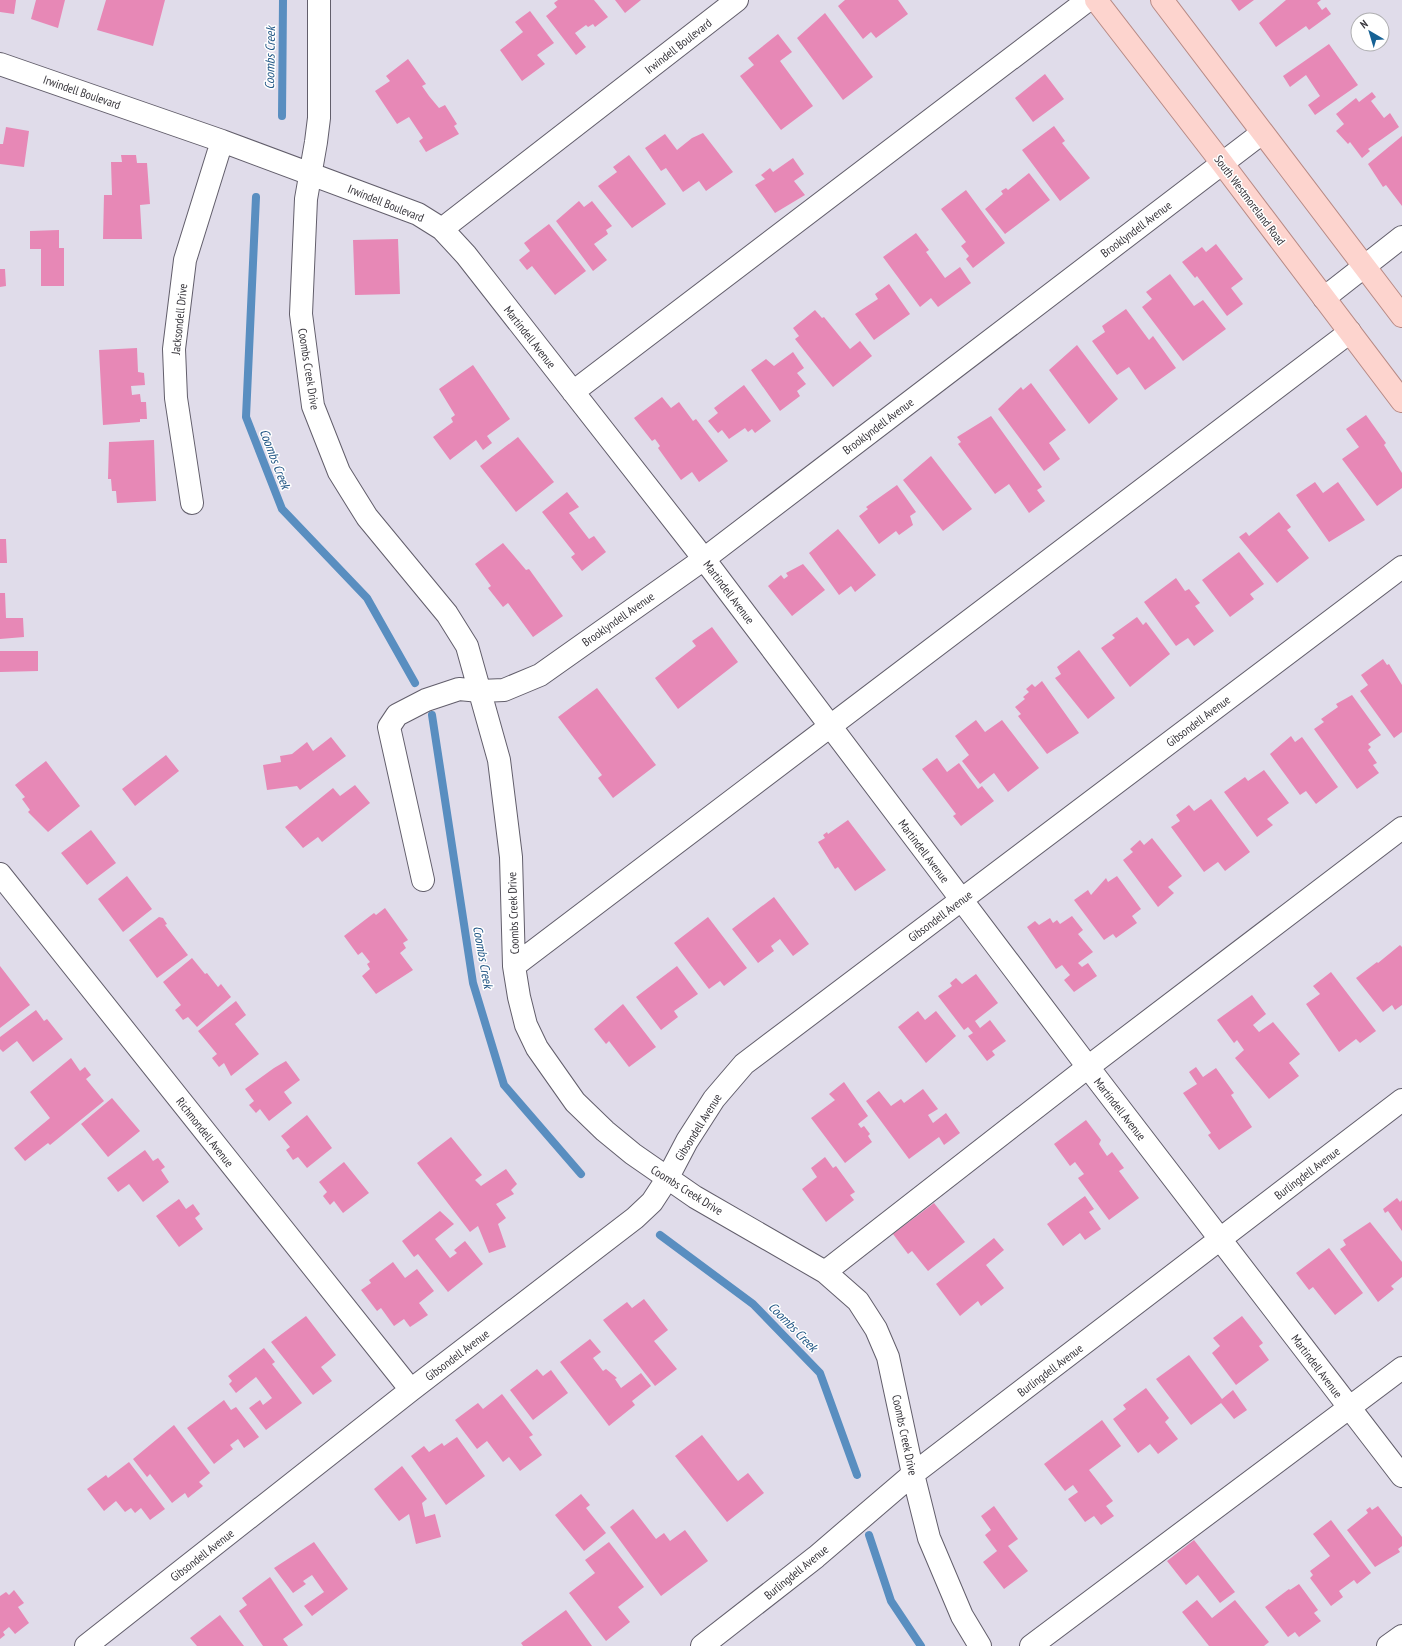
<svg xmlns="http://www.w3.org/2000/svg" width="1402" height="1646" font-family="'PT Sans Narrow',sans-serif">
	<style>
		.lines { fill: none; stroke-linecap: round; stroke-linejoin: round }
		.stream { stroke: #598ec0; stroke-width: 8 }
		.building { fill: #e788b6 }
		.minor-casing { stroke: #625e6b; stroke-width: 24 }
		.major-casing { stroke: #b78a85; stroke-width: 24 }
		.minor { stroke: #fff; stroke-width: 22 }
		.major { stroke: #fdd4ce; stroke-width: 22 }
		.labels { text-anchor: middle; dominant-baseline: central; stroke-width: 3; stroke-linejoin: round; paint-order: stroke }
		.street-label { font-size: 12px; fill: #38363c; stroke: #fff }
		.water-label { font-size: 13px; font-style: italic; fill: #225785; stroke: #fff }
	</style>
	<rect width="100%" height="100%" fill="#e0dcea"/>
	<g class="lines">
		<path class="stream" d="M282,116L283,0
			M256,197L246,417L282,509L367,598L415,683
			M432,715L473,983L504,1085L581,1174
			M660,1235L753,1304L820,1373L857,1475
			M869,1535L891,1601L921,1646"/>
	</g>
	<path class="building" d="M0,0H16L14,14L0,12Z
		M36,0H65L58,28L31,19Z
		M106,0H165L153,46L97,30Z
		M558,0H594L608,17L595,27L593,24L588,27L586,25L575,33L586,47L576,55L546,16L557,7L554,3Z
		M615,0H641L625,13Z
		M845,0H898L908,14L876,38L871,32L863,39L838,6Z
		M1231,0H1254L1239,11Z
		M1286,0H1321L1317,3L1322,10L1326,7L1331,14L1309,30L1306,26L1276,47L1259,23Z
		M530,11L554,43L537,55L545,64L522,81L500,50L523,32L515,22Z
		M825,13L873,77L843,100L797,38Z
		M778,34L792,52L780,61L813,106L781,130L740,76L754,65L748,58Z
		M1329,44L1358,85L1315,115L1308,105L1320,96L1306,75L1290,87L1283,76Z
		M408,59L426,84L422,86L429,96L439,108L445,105L457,124L454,126L459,134L426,152L419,141L423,138L409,117L397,124L375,91L390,81L386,76Z
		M1045,74L1064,99L1033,122L1015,98Z
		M1372,92L1376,97L1371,101L1384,118L1390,113L1399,127L1368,149L1370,151L1362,158L1350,142L1348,144L1336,131L1344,124L1336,114L1356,98L1359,102Z
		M1054,126L1065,141L1062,143L1090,178L1060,201L1022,150Z
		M6,127L29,131L24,167L0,164V144H3Z
		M703,133L733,172L706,191L699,181L683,192L666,168L661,171L645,148L665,134L677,150L692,138Z
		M1402,136V206L1386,185L1383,187L1368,164Z
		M121,155H136L137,163H147L150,204L140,205L142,239H103L104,195H112L111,162H122Z
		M629,155L666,204L632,228L598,186L617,172L613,167Z
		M793,158L804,174L794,181L805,195L775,213L755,185L765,179L761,175L770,168L773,172Z
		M1029,173L1050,200L1005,234L985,209L1003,194L1001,191L1006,188L1008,190Z
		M966,190L1005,243L973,268L966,259L969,256L961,246L966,242L941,209Z
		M579,201L584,207L592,201L612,226L606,230L608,234L594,244L607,260L593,271L556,221Z
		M549,224L586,271L555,295L532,266L527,270L519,260L530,251L524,243Z
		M59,230V248H64V286H41V249H30V231Z
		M916,233L929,250L926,252L945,278L960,267L971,283L938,307L931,298L920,307L883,257Z
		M398,239L400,294L355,295L353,240Z
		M1216,244L1243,279L1231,288L1243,304L1227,316L1197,276L1195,278L1182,262L1202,247L1206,252Z
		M0,269H5L6,286L0,287Z
		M1170,274L1194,306L1203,300L1226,329L1183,361L1142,307L1152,299L1146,292Z
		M889,284L910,314L874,340L855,314L878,299L875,294Z
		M1126,309L1149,340L1153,336L1176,368L1145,390L1129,367L1117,375L1092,341L1105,332L1102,326Z
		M815,310L822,318L824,317L850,349L860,341L872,356L833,387L795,339L799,336L793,328Z
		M1077,345L1118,399L1089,424L1049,370Z
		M137,348L138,372L144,373L145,385L131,386L132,395L140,394L141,402H146L147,419H140V422L103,425L99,350Z
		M793,352L804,368L797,373L806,384L797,391L800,396L780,411L751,370L766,359L774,366Z
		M473,365L510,419L487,436L492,443L483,450L476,440L450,460L433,437L453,422L451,418L455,415L439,389Z
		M1031,383L1066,430L1049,443L1060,459L1044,471L998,409L1021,387L1023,390Z
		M744,385L771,421L755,433L752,429L748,432L745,428L729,439L722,430L718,433L708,421L718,413L714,408Z
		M662,397L671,408L679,402L693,421L696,419L728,461L699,482L692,472L681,480L658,448L660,446L655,439L652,441L634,418Z
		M1366,415L1386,443L1384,445L1402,473V488L1377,506L1342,459L1359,447L1346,429Z
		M991,416L1042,487L1037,490L1045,501L1029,513L1009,484L995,494L958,444L961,442L957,437Z
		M518,437L554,482L516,512L480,466Z
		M154,440L156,501L117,503L116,491H112L111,479H108L109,442Z
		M931,456L972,509L943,531L903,480Z
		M1315,482L1323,493L1338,482L1365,520L1329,542L1296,495Z
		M897,485L916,512L910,516L913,525L899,535L896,531L879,544L859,516L868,509L866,507Z
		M567,492L579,507L569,513L589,539L594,536L606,552L582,571L571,557L575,554L542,512Z
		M1279,512L1291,527L1287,530L1309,558L1277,583L1239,537L1246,532L1249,536Z
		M838,529L876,575L855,592L851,586L839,595L809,553Z
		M0,539H6L7,563H0Z
		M503,543L526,570L529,569L563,616L533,637L508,603L503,607L488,588L491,586L475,564Z
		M1239,552L1264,584L1250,594L1254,599L1230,617L1202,580Z
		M803,564L825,590L792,616L768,586L781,575L784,579L788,576L786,573Z
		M1176,578L1185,591L1189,589L1200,603L1195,606L1214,631L1194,646L1188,638L1176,646L1144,602Z
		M0,593H5L6,618H23L24,637L0,639Z
		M1137,617L1143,625L1146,622L1170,654L1130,687L1101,648L1115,638L1112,635Z
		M712,627L738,662L678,709L655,678L696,646L692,641Z
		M1079,650L1115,698L1088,719L1055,678L1061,674L1057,667Z
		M0,651H38V671L0,672Z
		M1383,659L1387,665L1389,664L1402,685V732L1394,738L1360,691L1368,685L1361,675Z
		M1042,681L1079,733L1047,754L1018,716L1021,714L1015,707L1025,699L1023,697L1029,692L1026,689L1032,684L1035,687Z
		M597,688L656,765L613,798L598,778L602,775L558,717Z
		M1352,695L1381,735L1368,744L1371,747L1368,750L1377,763L1373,765L1379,773L1357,789L1314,729L1324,722L1321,719L1338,707L1336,704Z
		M976,720L985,732L1002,720L1039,768L1008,792L994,773L980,784L962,761L969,755L955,736Z
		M1291,736L1295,742L1302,737L1338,787L1316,804L1306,791L1300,795L1270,754Z
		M331,737L346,756L300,790L297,786L267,790L263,765L281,762L280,756L292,754L307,742L313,751Z
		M166,755L179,771L135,806L122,789Z
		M937,758L947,772L959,763L978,789L982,786L994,801L961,826L953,816L956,814L922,769Z
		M46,761L80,806L48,832L28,812L30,810L22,799L25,797L15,785Z
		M1264,770L1289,803L1267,819L1273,825L1257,837L1224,792L1245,777L1248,781Z
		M355,785L370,803L322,842L318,837L303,848L285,827L333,788L340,796Z
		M1211,799L1250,852L1225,871L1218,862L1204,872L1171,827L1180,821L1176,815L1189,805L1194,811Z
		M848,820L886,870L855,891L838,867L835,869L818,842L825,838L823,835L827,832L828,834Z
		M91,830L116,863L87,885L61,853Z
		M1152,838L1182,876L1168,887L1174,893L1158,907L1123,860L1133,852L1130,849L1140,840L1144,845Z
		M127,876L152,909L123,932L98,899Z
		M1117,876L1141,909L1132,916L1137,923L1116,938L1113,934L1104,940L1074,900L1088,890L1091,895L1106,878L1108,882Z
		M774,897L809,944L793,956L780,939L771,946L774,951L758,963L732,929Z
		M385,908L408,940L403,943L406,948L400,953L413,970L376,994L362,976L370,969L367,964L370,962L362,952L358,955L344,936L374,913L376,915Z
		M1072,916L1083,930L1078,934L1093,952L1078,963L1082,967L1088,963L1097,976L1074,992L1064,980L1070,975L1062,965L1056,969L1027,927L1035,921L1039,925L1050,918L1053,923L1057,920L1060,924Z
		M159,917L163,918L167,924L165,925L188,955L157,978L129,940Z
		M708,917L747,968L724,986L720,981L709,989L674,943Z
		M1400,945L1402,947V1005L1395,1010L1392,1005L1383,1012L1356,978L1377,962L1378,963Z
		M192,958L205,974L207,973L218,987L221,984L231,997L197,1027L188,1017L183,1020L175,1010L181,1005L163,982Z
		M0,966L30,1005L0,1028Z
		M677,966L698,994L674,1011L678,1017L661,1030L636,997Z
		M1331,972L1376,1031L1360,1043L1356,1039L1339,1052L1306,1004L1320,994L1313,986Z
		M976,974L998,1003L975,1021L980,1028L990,1020L1006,1041L992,1051L995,1055L987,1061L968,1036L973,1033L968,1027L964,1030L938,996L952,986L950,983L956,978L962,984Z
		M1252,995L1266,1014L1253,1025L1259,1032L1273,1022L1300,1054L1289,1063L1299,1076L1269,1099L1235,1058L1244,1050L1237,1040L1234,1043L1217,1020Z
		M236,1001L246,1015L235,1024L259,1054L231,1076L224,1063L219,1067L212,1058L217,1054L198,1031Z
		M623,1004L656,1047L629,1067L609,1041L606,1044L594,1029Z
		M36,1010L44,1021L47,1019L63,1039L33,1062L17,1041L3,1052L0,1049V1037Z
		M918,1011L925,1020L936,1011L956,1036L926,1063L898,1027Z
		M71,1058L80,1071L85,1067L91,1075L86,1079L104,1101L50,1145L48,1143L25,1161L14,1148L50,1118L30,1092Z
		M286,1061L300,1080L284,1092L292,1103L269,1121L260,1109L256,1113L249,1105L254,1101L245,1089L274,1068Z
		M1196,1067L1203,1077L1216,1068L1234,1093L1231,1095L1252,1127L1219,1150L1208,1135L1211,1133L1183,1093L1197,1084L1189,1072Z
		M844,1082L868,1116L858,1124L861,1128L864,1126L870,1134L868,1136L872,1142L845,1163L811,1118L835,1100L829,1094Z
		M923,1089L938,1109L928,1115L933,1123L946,1113L960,1133L944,1145L939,1137L909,1159L866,1101L879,1091L891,1106L901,1099L904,1103Z
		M112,1098L140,1131L108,1157L81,1124Z
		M307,1115L332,1148L307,1168L298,1157L293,1160L286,1150L290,1147L281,1136Z
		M1086,1120L1101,1140L1099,1144L1107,1156L1112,1152L1124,1168L1119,1171L1139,1198L1109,1220L1078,1178L1084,1174L1075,1162L1070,1166L1054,1144Z
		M451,1137L482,1175L475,1180L481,1186L506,1169L517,1184L511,1190L514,1194L496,1204L506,1218L498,1224L506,1247L489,1253L478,1226L470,1232L417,1163Z
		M145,1150L153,1161L158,1158L165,1167L161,1170L169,1182L143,1202L129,1184L118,1192L107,1178Z
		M825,1157L833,1168L836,1166L855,1192L850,1195L854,1200L826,1222L802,1189L817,1177L811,1168Z
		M344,1162L369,1193L343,1213L334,1201L330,1205L323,1196L327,1192L319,1182Z
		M1085,1196L1094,1209L1089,1212L1101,1229L1085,1240L1080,1233L1063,1246L1047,1224Z
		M1397,1198L1400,1202L1402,1200V1231L1388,1211L1385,1213L1383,1209Z
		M179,1199L186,1209L193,1204L200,1214L195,1218L203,1229L179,1247L156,1216Z
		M934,1203L965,1242L928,1271L912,1251L908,1254L893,1234Z
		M440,1211L454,1224L435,1239L450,1258L457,1253L454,1250L465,1241L483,1264L448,1292L418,1254L414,1257L402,1241Z
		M1370,1222L1402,1262V1277L1391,1286L1394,1289L1378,1302L1340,1249L1346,1245L1343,1240Z
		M994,1238L1004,1250L986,1265L1004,1288L981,1306L978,1301L960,1316L936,1284Z
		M1329,1248L1363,1293L1335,1315L1313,1287L1309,1290L1296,1273Z
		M393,1262L405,1278L417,1269L434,1291L419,1303L428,1315L410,1327L404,1319L394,1326L381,1308L377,1311L361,1290L371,1283L369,1280Z
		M644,1299L668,1330L654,1341L677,1369L655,1386L603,1320L627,1302L632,1308Z
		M306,1316L336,1355L321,1367L332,1381L313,1395L271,1342Z
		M1242,1316L1263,1343L1259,1346L1269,1360L1236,1385L1212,1353L1220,1346L1213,1338Z
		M590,1339L601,1352L593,1358L603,1371L606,1369L617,1378L615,1379L621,1388L641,1373L651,1386L632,1401L635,1405L609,1426L560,1362Z
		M264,1348L275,1362L272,1364L302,1403L266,1430L249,1408L260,1400L263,1405L272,1398L256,1377L236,1393L229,1384L232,1381L228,1376Z
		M1189,1355L1222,1399L1233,1390L1247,1410L1234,1419L1221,1403L1191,1425L1156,1379Z
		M537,1369L543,1376L551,1370L568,1393L533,1420L510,1390Z
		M1146,1388L1169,1418L1165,1422L1178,1439L1158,1454L1150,1444L1138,1453L1113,1419L1126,1409L1123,1405Z
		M502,1394L533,1435L529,1437L542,1455L520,1471L509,1457L503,1462L487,1441L477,1449L455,1420L478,1403L483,1409Z
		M224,1400L231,1410L236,1407L259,1437L244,1448L238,1439L230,1445L233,1449L214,1464L187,1428Z
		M1102,1420L1121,1446L1089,1470L1113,1501L1106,1506L1114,1516L1101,1525L1094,1516L1085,1522L1068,1499L1078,1492L1073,1485L1065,1491L1044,1464Z
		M174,1425L210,1473L199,1482L203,1486L188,1498L185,1493L172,1503L150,1474L147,1477L133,1459Z
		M702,1435L738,1481L748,1473L764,1493L727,1522L675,1456Z
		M457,1437L485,1476L446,1505L411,1456L424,1446L429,1452L442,1443L444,1446Z
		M129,1462L165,1509L150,1520L141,1508L135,1513L131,1508L125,1512L116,1501L104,1511L87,1489L106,1475L108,1478Z
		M402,1466L427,1499L422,1503L425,1517L435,1514L441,1537L416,1544L409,1514L399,1521L374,1489Z
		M581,1494L590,1505L586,1508L606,1533L584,1551L555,1515Z
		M994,1506L1018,1539L1008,1546L1028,1571L1004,1589L983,1562L997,1551L985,1535L991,1530L981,1516Z
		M1378,1506L1402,1537V1546L1398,1549L1400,1552L1375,1567L1347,1530L1368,1513L1366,1510L1370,1507L1372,1510Z
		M633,1509L656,1539L664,1533L670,1541L685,1530L708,1561L661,1596L610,1527Z
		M1331,1520L1371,1573L1357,1584L1354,1580L1339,1591L1343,1597L1331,1606L1310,1578L1313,1575L1310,1571L1330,1556L1313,1534Z
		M1194,1540L1235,1592L1220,1603L1198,1575L1186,1585L1167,1561Z
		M314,1542L348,1589L312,1616L304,1606L324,1592L312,1575L303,1581L306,1584L293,1593L274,1568Z
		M609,1542L644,1587L618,1607L630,1622L606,1641L569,1593L595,1573L585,1560Z
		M270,1577L303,1625L283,1639L288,1646H263L239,1611L247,1605L242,1598Z
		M1299,1584L1318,1610L1314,1613L1321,1621L1299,1637L1295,1632L1288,1637L1265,1607L1289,1589L1290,1590Z
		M14,1590L24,1603L18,1607L29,1623L15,1634L9,1627L3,1632L5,1635L0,1639V1596L6,1592L9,1595Z
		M1197,1600L1212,1618L1235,1600L1269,1642L1264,1646H1209L1182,1612Z
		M566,1610L592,1646H523L521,1643Z
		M220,1615L244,1646H197L190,1638Z"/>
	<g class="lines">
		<defs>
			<path id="minor" d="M319,0V118L316,142L306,199L301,314L313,406L339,472L367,517L447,614L467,646L499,760L511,857L514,966L519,997L526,1025L537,1048L575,1102L605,1131L633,1154L695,1197L825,1272L858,1301L876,1329L888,1357L913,1474L929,1538L962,1616L980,1646
				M0,64L222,141L418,214L442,229L466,255L704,559L1088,1067L1402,1476
				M442,229L737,0
				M1324,298L1402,237
				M573,392L1088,0
				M192,503L176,398L174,349L185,260L222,141
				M0,874L411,1390
				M423,880L389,727L397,715L426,700L459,689L480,691L504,690L540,675L704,559L1262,133
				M514,966L1350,332
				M825,1272L1088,1067L1402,828
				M86,1646L411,1390L635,1218L652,1202L667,1179L687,1141L714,1099L744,1064L1402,567
				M702,1646L816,1557L913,1474L1402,1100
				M1031,1646L1402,1368
				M1388,1646L1402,1636"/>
			<path id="major" d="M1096,0L1222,163L1402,401
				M1162,0L1402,316"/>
		</defs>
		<use href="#minor" class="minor-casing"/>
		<use href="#major" class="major-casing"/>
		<use href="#minor" class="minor"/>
		<use href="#major" class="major"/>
	</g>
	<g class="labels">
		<g class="street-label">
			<text transform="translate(678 46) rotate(-38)">Irwindell Boulevard</text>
			<text transform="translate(82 92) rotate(19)">Irwindell Boulevard</text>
			<text transform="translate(1250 200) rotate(53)">South Westmoreland Road</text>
			<text transform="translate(386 203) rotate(22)">Irwindell Boulevard</text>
			<text transform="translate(1136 229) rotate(-37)">Brooklyndell Avenue</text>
			<text transform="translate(179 319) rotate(-84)">Jacksondell Drive</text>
			<text transform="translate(530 337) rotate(52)">Martindell Avenue</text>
			<text transform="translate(309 369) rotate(81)">Coombs Creek Drive</text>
			<text transform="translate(878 426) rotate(-37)">Brooklyndell Avenue</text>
			<text transform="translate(729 592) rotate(53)">Martindell Avenue</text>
			<text transform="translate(618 619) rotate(-35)">Brooklyndell Avenue</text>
			<text transform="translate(1198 721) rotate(-37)">Gibsondell Avenue</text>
			<text transform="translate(924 851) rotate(53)">Martindell Avenue</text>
			<text transform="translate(513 913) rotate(-92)">Coombs Creek Drive</text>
			<text transform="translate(940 916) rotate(-37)">Gibsondell Avenue</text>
			<text transform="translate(1120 1109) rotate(52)">Martindell Avenue</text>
			<text transform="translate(698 1127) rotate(-58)">Gibsondell Avenue</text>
			<text transform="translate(205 1132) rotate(52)">Richmondell Avenue</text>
			<text transform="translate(1307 1173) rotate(-37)">Burlingdell Avenue</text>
			<text transform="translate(687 1190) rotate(32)">Coombs Creek Drive</text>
			<text transform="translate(457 1355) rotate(-37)">Gibsondell Avenue</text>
			<text transform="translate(1317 1366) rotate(53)">Martindell Avenue</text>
			<text transform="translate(1050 1370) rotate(-37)">Burlingdell Avenue</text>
			<text transform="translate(905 1435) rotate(78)">Coombs Creek Drive</text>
			<text transform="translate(202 1555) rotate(-38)">Gibsondell Avenue</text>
			<text transform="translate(796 1572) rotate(-39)">Burlingdell Avenue</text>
		</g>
		<g class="water-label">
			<text transform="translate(270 58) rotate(-89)">Coombs Creek</text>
			<text transform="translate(275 459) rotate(69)">Coombs Creek</text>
			<text transform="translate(483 957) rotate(80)">Coombs Creek</text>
			<text transform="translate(793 1327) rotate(45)">Coombs Creek</text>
		</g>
	</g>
	<g transform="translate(1370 32) rotate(322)"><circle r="19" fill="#ffffff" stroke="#afafb1"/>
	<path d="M0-3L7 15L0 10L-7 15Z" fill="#166194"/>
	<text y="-6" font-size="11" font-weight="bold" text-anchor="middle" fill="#38363c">N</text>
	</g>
</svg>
